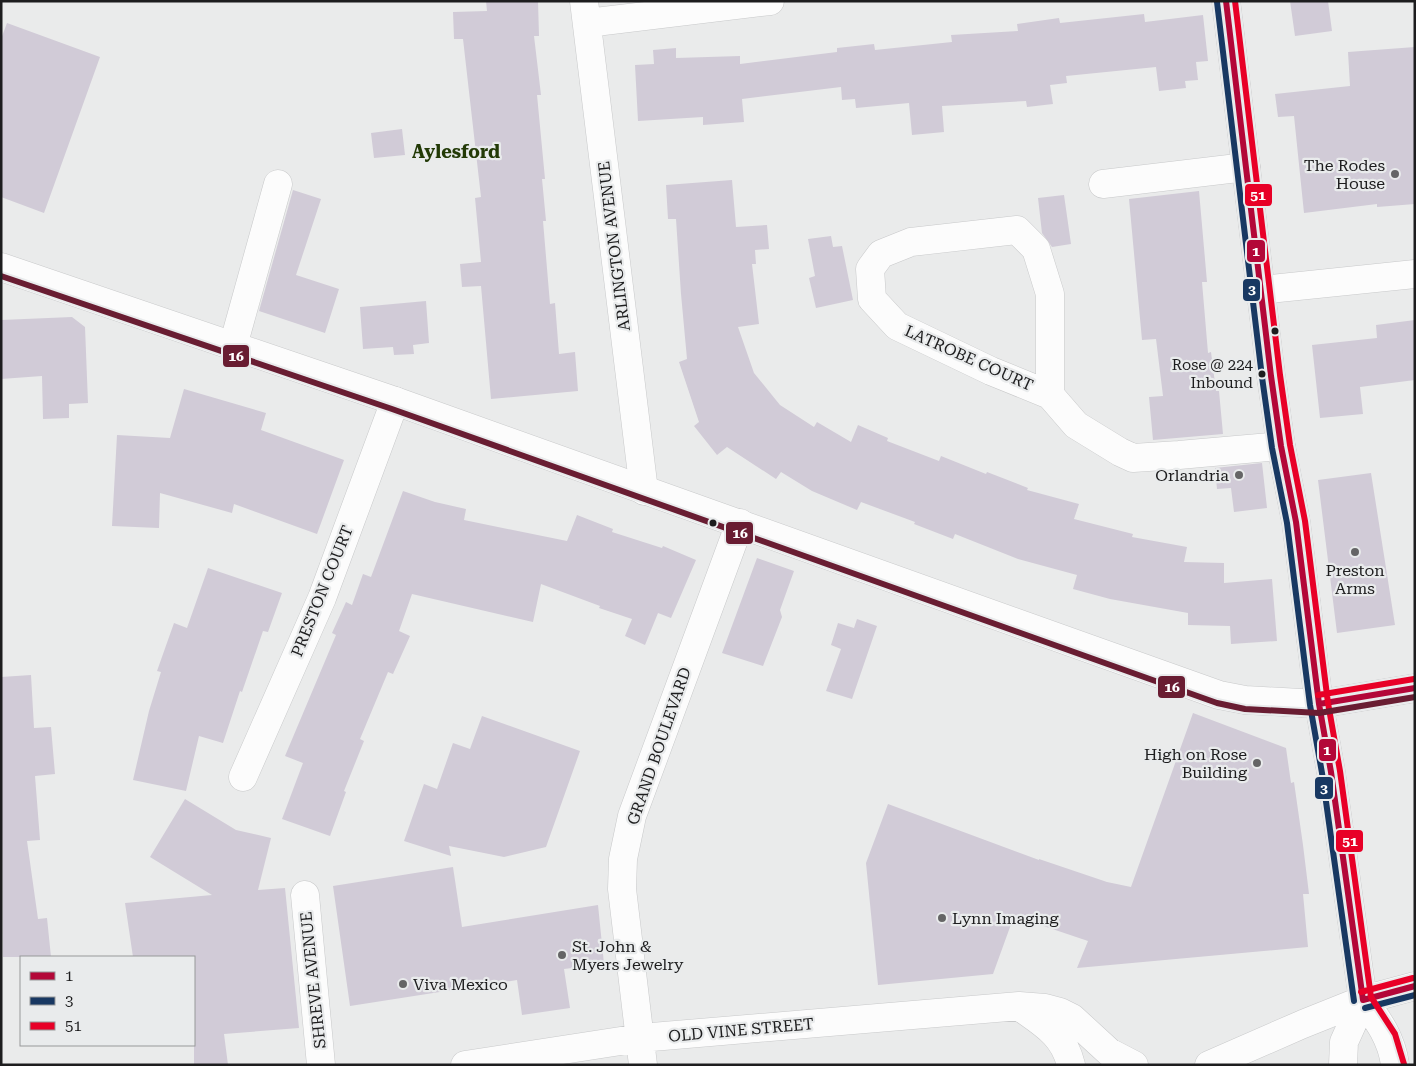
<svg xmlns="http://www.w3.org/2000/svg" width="1416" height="1066" font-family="'Roboto Serif',serif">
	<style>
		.building { fill: #d1cbd7 }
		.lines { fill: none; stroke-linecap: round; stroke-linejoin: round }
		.minor-casing { stroke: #c8c9ca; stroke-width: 29 }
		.major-casing { stroke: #c8c9ca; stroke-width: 29 }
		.minor { stroke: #fcfcfc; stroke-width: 28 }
		.major { stroke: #fcfcfc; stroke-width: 28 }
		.bus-1-casing { stroke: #e9ebec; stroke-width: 10 }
		.bus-2-casing { stroke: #e9ebec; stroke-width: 10 }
		.bus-3-casing { stroke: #e9ebec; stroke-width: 10 }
		.bus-4-casing { stroke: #e9ebec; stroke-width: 10 }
		.bus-1 { stroke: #b30738; stroke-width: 6 }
		.bus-2 { stroke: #183862; stroke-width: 6 }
		.bus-3 { stroke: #e80027; stroke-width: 6 }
		.bus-4 { stroke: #691d32; stroke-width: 6 }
		.poi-dot { fill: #656566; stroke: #e9ebec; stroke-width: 2 }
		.bus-dot { fill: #1d1d1e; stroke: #e9ebec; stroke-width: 2 }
		.labels { text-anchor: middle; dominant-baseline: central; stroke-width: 4.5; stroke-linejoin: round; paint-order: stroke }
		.bus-label { font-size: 15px; fill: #1d1d1e; stroke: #e9ebec; text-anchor: end }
		.poi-label { font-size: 16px; fill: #1d1d1e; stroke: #e9ebec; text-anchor: end }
		.street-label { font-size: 16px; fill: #1d1d1e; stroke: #e9ebec }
		.neighbourhood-label { font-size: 18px; font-weight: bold; fill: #233a07; stroke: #e9ebec }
		.line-badge { stroke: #e9ebec; stroke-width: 2 }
		.badge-label { font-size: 14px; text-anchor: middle; font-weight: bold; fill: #fff }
	</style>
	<rect width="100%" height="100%" fill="#eaebeb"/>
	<path class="building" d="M486,1H538L539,36H534L541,95H537L545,179H542L546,221H543L550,304L555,303L559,354L575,352L578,391L491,399L481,286L462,287L460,264L481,262L475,198L481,197L463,39H454L453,12L487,11Z
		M1290,1H1328L1332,31L1295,36Z
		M1144,14L1145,22L1203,15L1208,61L1196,62L1198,80L1185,81L1186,88L1159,91L1156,67L1066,76L1067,83L1050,85L1053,104L1027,107L1026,101L942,106L944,132L912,135L909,103L856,108L855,99L842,100L841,87L742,99L744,122L703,125V117L638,121L635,65L654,64L653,50L676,48V58L740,56V64L837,52V48L874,44L875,50L952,42L951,35L1018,31L1017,24L1059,18L1060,23Z
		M7,23L100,57L44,213L1,197V39Z
		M1415,47V204L1377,207V204L1304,213L1294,116L1278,117L1275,94L1350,86L1348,52Z
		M402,129L405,155L374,158L371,133Z
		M732,180L736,227L767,225L769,249L755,250L756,264H752L759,324L738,327L754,373L780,405L814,427L817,422L851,442L858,425L888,438L887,441L939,461L941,456L986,474L987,472L1028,488L1027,490L1079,504L1074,519L1133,534L1132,537L1187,547L1184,562L1224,563V583L1272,579L1277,641L1231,644L1230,626L1188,625V613L1110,599L1073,589L1077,575L1018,559L955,534L953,539L914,524L915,522L861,502L857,510L812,491L781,472L776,479L727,447L717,455L694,426L699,422L679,362L687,359L681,294L676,219H668L666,185Z
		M293,190L321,199L296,275L339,289L325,333L259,311Z
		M1199,191L1207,282H1202L1208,353L1211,352L1216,391H1219L1223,434L1153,440L1149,397L1163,396L1156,339L1142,340L1129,199Z
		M1064,195L1071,244L1052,247L1042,233L1038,198Z
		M831,236L833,247L842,246L853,300L816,308L809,278L815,276L808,239Z
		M426,301L429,343L413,345L414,354L394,355L393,347L363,349L360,307Z
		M72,317L85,327L88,403L69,404V418L43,419L42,376L1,379V320Z
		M1415,320V380L1360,387L1363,414L1320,418L1312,345L1377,338L1376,325Z
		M184,389L266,413L261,430L344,460L317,534L234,504L232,513L160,493L159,528L112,526L117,435L170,438Z
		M1262,463L1267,508L1234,512L1231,488L1217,489L1215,468Z
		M1371,473L1395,625L1337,633L1318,480Z
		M403,491L435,502L466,509L464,520L567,541L577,515L613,529L612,532L662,548L663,546L696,560L671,618L658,613L645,645L625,636L632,619L599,608L600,606L541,584L533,622L412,594L399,631L410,636L393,674L388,672L360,739L364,741L344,791L346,792L330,836L282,819L303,763L285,756L336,635L332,633L346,602L352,605L363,574L371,577Z
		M757,558L794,571L780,610L782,617L763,666L722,653Z
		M208,568L282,593L268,632L263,631L242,692L240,691L223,743L199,736L186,791L133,780L149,711L161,672L157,671L174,623L187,628Z
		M857,619L877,626L852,699L826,691L841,649L831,645L838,623L854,628Z
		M31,675L34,728L51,727L55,774L35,776L40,840L27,841L38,919L47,918L51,957H3L1,677Z
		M1193,713L1286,748L1291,783L1294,782L1303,845L1309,894H1303L1308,947L1077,968L1088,941L1014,916L993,974L878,985L866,863L888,804L1039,860V859L1107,882L1131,887Z
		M482,716L580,751L546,847L504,857L449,846L451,856L404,841L424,784L437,789L453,743L470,749Z
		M185,799L236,830L271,838L258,890L285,888L299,1028L224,1034L228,1065H194V957H133L125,903L212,895L150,857Z
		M453,867L462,927L598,905L604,964L564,969L570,1008L522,1015L517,980L350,1006L333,886Z"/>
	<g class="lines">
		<defs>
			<path id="minor" d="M584,1L644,491
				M587,23L770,1
				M1103,184L1246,167
				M1260,290L1415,274
				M233,346L278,184
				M1050,395L991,371L897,326L872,299L870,269L881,254L911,242L1017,230L1036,249L1050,294V395L1076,425L1120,452L1133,458L1179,455L1281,446
				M243,777L322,598L395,401
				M305,895L321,1065
				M1020,1007C1044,1024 1064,1035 1071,1065
				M465,1065L640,1038L1019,1006L1045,1008L1060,1012L1072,1018L1109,1052L1134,1065
				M643,1065L622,889L623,859L632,816L740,523"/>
			<path id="major" d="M1226,1L1271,376L1281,446L1296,522L1319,704L1331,772L1363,1000C1378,1020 1392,1039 1395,1065
				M1,267L395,401L1219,695L1245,700L1319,704L1415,688
				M1209,1065L1303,1024L1363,1000L1415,986
				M1343,1065L1344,1042L1363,1000"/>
		</defs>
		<use href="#minor" class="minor-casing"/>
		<use href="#major" class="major-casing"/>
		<use href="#minor" class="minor"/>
		<use href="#major" class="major"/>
		<defs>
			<path id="bus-1" d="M1226,1L1271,376L1281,446L1296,522L1319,704L1331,772L1363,1000
				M1319,704L1415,688
				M1363,1000L1415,986"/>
			<path id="bus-2" d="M1217,2L1262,377L1272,448L1287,523L1310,705L1322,773L1354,1001
				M1365,1008L1415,995"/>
			<path id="bus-3" d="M1235,1L1280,375L1290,445L1305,521L1328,703L1340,771L1371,997L1395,1034L1404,1064
				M1318,695L1414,679
				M1361,992L1413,978"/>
			<path id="bus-4" d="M1,276L392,409L1217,703L1245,709L1319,713L1415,697"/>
		</defs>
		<use href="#bus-1" class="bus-1-casing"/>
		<use href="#bus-2" class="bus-2-casing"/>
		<use href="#bus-3" class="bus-3-casing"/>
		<use href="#bus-4" class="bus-4-casing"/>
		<use href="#bus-1" class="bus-1"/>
		<use href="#bus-2" class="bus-2"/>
		<use href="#bus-3" class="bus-3"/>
		<use href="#bus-4" class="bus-4"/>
	</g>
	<g class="poi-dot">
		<circle cx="1395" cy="174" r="5"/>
		<circle cx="1239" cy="475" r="5"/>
		<circle cx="1355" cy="552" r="5"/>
		<circle cx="1257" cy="763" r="5"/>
		<circle cx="942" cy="918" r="5"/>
		<circle cx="562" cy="955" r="5"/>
		<circle cx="403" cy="984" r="5"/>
	</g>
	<g class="bus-dot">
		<circle cx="1275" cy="331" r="4.5"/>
		<circle cx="1262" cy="374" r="4.5"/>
		<circle cx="713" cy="523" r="4.5"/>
	</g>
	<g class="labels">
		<g class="bus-label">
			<text x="1253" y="365">Rose @ 224<tspan x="1253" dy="18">Inbound</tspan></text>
		</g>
		<g class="poi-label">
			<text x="1385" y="165">The Rodes<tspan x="1385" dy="18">House</tspan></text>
			<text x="1229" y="475">Orlandria</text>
			<text x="1355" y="570" text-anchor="middle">Preston<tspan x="1355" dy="18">Arms</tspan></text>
			<text x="1247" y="754">High on Rose<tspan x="1247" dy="18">Building</tspan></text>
			<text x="952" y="918" text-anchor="start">Lynn Imaging</text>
			<text x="572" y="946" text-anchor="start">St. John &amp;<tspan x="572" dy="18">Myers Jewelry</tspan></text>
			<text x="413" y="984" text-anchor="start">Viva Mexico</text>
		</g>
		<g class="street-label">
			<text transform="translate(614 246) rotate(-97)">ARLINGTON AVENUE</text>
			<text transform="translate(969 358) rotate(24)">LATROBE COURT</text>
			<text transform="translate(322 591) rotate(-68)">PRESTON COURT</text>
			<text transform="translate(659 746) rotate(-71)">GRAND BOULEVARD</text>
			<text transform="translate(313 980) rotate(-96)">SHREVE AVENUE</text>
			<text transform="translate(741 1030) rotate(-5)">OLD VINE STREET</text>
		</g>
		<g class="neighbourhood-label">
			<text x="456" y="151">Aylesford</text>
		</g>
	</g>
	<g class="line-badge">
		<rect x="1244" y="183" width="29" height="24" rx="5" fill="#e80027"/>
		<rect x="1246" y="239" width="20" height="24" rx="5" fill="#b30738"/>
		<rect x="1242" y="278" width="19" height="24" rx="5" fill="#183862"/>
		<rect x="222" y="344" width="28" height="24" rx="5" fill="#691d32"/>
		<rect x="725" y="521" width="29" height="24" rx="5" fill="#691d32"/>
		<rect x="1157" y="675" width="29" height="24" rx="5" fill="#691d32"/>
		<rect x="1318" y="738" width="19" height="24" rx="5" fill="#b30738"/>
		<rect x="1314" y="776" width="20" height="24" rx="5" fill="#183862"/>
		<rect x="1335" y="829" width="29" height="24" rx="5" fill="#e80027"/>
	</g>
	<g class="badge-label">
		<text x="1258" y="200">51</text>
		<text x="1256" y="256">1</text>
		<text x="1252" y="294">3</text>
		<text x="236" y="361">16</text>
		<text x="740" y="538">16</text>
		<text x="1172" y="692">16</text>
		<text x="1327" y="755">1</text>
		<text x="1324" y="793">3</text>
		<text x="1350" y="846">51</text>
	</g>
	<rect width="1416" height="1066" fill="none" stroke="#1d1d1e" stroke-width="5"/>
	<rect x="20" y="956" width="175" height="90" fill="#e9ebec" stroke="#97999a"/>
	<rect x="30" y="972" width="25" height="8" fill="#b30738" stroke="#97999a"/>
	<text x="65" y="981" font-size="15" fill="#1d1d1e">1</text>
	<rect x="30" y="997" width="25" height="8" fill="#183862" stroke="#97999a"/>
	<text x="65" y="1006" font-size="15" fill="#1d1d1e">3</text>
	<rect x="30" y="1022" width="25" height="8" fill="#e80027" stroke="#97999a"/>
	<text x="65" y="1031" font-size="15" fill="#1d1d1e">51</text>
</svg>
